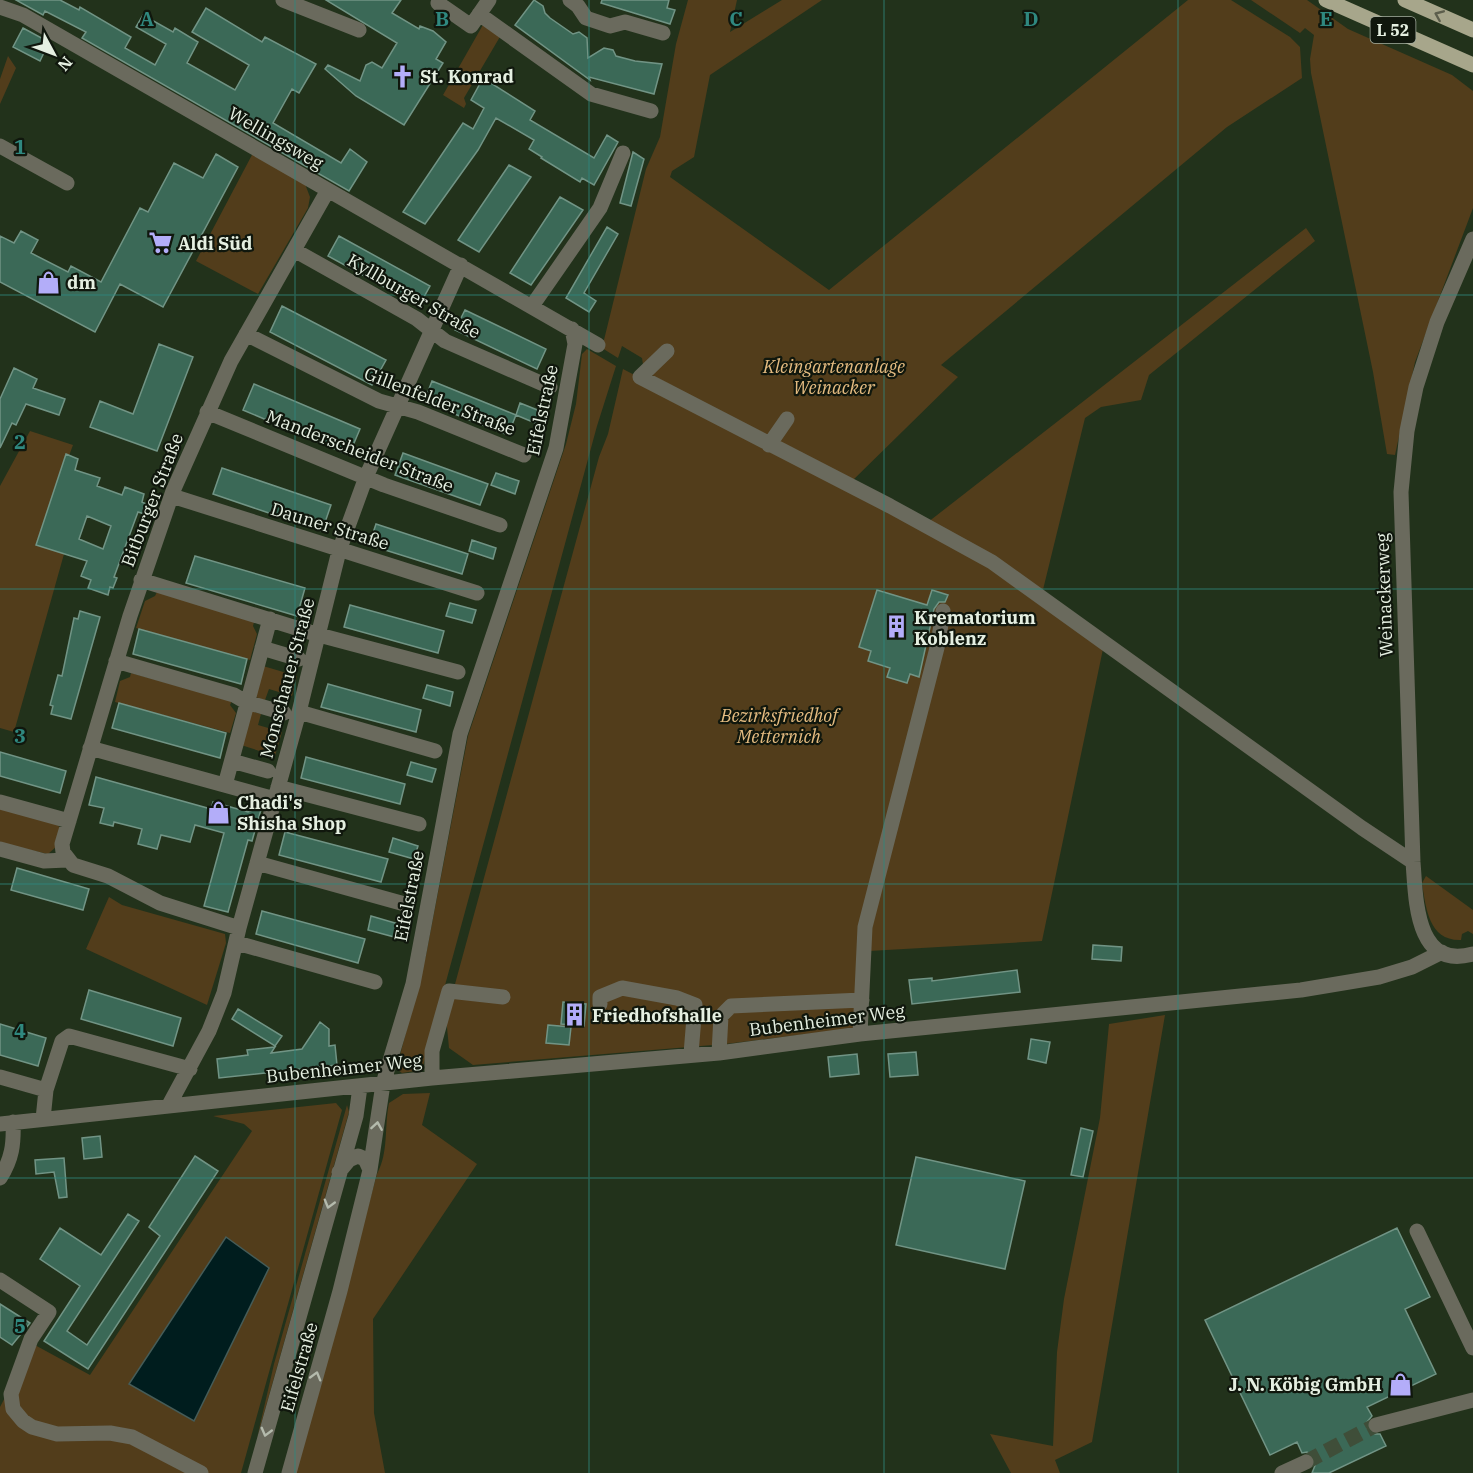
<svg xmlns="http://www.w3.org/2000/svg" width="1473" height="1473" font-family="'IBM Plex Serif',serif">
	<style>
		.green { fill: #523d1b; fill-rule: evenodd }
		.water { fill: #001d1e; stroke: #455c58; stroke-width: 1.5 }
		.building { fill: #3b6957; stroke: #719485; stroke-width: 1.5; fill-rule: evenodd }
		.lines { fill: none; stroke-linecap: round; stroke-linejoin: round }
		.minor-tunnel { stroke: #3f4e39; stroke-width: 15; stroke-dasharray: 15 8; stroke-linecap: butt }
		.minor { stroke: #6a6a5d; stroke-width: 15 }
		.major { stroke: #a7a68b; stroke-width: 15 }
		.oneway { stroke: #5c5e4c }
		.oneway2 { stroke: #b4baac }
		.grid { fill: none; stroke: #2f887f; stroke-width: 1.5; stroke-opacity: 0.55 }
		.labels { text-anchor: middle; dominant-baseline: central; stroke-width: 4.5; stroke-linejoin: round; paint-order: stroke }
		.shield { fill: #10170d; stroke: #a5aea1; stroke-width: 1.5 }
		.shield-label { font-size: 16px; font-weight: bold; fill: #e5efe1 }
		.poi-label { font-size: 18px; font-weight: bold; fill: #e5efe1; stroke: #10170d; text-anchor: start }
		.street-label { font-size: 18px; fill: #e5efe1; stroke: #10170d }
		.park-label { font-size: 18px; font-style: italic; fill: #e5bc81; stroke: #10170d }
		.grid-label { font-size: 20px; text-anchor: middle; font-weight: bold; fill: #2f887f; stroke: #10170d; stroke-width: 4.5; stroke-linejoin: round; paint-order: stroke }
	</style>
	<rect width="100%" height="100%" fill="#22321b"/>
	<path class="green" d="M688,0H737L730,32L782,0H822L710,75L694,157L672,171L670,177L829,290L1188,0H1231L1290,37L1300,47L1302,78L1227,127L941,365L958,377L850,483L644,371L642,358L622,346L618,358L602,348L646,169L660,137L676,44Z
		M1251,0H1307L1348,29L1452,75L1473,91V208L1415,362L1395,455L1387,454L1373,372L1311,73L1310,59L1314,35L1305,28L1300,33Z
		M484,23L501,35L464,98L466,104L464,108L443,95Z
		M8,56L16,68L0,104V79Z
		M253,153L305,184L310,197L308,208L258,294L196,261Z
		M1306,228L1315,241L1149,375L1141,400L1101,407L1085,418L1040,602L1103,649L1042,941L869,951L856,1028L725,1044L473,1065L449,1048L446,1017L599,457L608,434L623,369L923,526Z
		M587,349L616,366L597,426L422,1070L402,1073L398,1070V1063L426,955L468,736L566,444L576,404L582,354Z
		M30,431L73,445L36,544L64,554L14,732L0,728V486Z
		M157,592L254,622L253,626L257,634L250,660L136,628L145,601L155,596Z
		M263,666L297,676L292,696L269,689L265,700L255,697Z
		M131,673L232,701L230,705L236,713L230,733L115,702L120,681L130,677Z
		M251,711L261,714L258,725L282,732L275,756L241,745Z
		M0,805L57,824L60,828L57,846L48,854L0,843Z
		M1426,876L1473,910V934L1468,931L1462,934L1461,940C1429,941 1426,909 1422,883Z
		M109,897L122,905L225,934L226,943L207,1005L86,949Z
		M1165,1015L1092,1442L1055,1460L1060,1473H1011L990,1434L1053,1446L1057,1352L1064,1299L1100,1118L1109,1024Z
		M430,1093L422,1125L477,1164L373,1319L374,1413L385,1473H294L377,1174C389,1152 384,1127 389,1103L403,1094Z
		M336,1103L342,1110L241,1473H0V1407L33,1344L90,1375L252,1131L244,1124L213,1116ZM226,1238L269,1268L130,1384Z
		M347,1105L349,1112L257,1438L274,1364Z"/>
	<path class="water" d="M226,1237L269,1268L194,1421L129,1384Z"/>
	<path class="building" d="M16,0H60L79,10L80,7L131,37L125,48L155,65L166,44L136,27L143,15L173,32L175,28L198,42L187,63L235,90L249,65L192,32L206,8L262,42L265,37L316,64L299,93L292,89L273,123L341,163L350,149L367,162L349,191L82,38L86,32L45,11L43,15Z
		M326,0H401L392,13L419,29L420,26L433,31L446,42L436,59L443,63L404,125L356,96L325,69L328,65L360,81L366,65L372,62L382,68L397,43Z
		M534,0L543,6L545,13L550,18L573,34L579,32L587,38L588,58L604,48L613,50L616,56L635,61L662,64L654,94L589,77L590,80L515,25Z
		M602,0H669L667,8L675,10L670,24L601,3Z
		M23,28L49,42L40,61L13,47Z
		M483,78L535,111L530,120L594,158L607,135L618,142L594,185L582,178L580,182L541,158L542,157L529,149L534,140L496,118L478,150L425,224L403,212L463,123L473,129L484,108L471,100Z
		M633,152L644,159L631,206L620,203Z
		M216,154L238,167L163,307L120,284L95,332L0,282V236L14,243L21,231L38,240L31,253L68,272L71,266L101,282L140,208L148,212L174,163L203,178Z
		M509,165L531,177L479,252L458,240Z
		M560,197L583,210L531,285L510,273Z
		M607,227L618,234L584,293L596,301L589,312L566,298Z
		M339,236L430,286L419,306L328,256Z
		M282,306L386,360L372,385L270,332Z
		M465,310L546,349L537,369L455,330Z
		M159,344L193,357L157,451L90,427L100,401L133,414Z
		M14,368L37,379L33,388L65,399L59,415L26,404L16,425L12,423L0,448V399Z
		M432,381L516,415L508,435L424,402Z
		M254,384L360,429L349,455L243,410Z
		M520,403L545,413L540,425L516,415Z
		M403,453L488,484L480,505L395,475Z
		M66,454L78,459L75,470L100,478L97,486L122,495L125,487L144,494L142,502L156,509L154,517L138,512L114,577L117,578L113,588L110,587L108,595L88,588L91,580L81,576L87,561L36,545ZM87,516L111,526L103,549L79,539Z
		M222,468L331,505L322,531L213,494Z
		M496,473L519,481L515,494L491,485Z
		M376,524L468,554L462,574L369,545Z
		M472,540L496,548L493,559L469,551Z
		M195,556L305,588L297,616L186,583Z
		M877,590L927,605L932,590L948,595L945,602H939L934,609L919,677L910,674L907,683L887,677L890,668L868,661L871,651L859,647Z
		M450,603L476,610L472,623L446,616Z
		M350,605L444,631L438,653L344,627Z
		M80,611L100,617L71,719L51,714L53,706L50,705L58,675L62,676L74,618L78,619Z
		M139,629L247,659L241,684L133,654Z
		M328,684L421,710L416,732L321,707Z
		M427,685L453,692L450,706L423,698Z
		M119,703L226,733L220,758L112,728Z
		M0,752L66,771L60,793L0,776Z
		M306,757L405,784L400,804L301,778Z
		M411,762L436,769L432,782L407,775Z
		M96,777L211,809L213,802L248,812L262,806L252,841L248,840L228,912L204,906L224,833L195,825L190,842L161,835L157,849L138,844L142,829L114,822L113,826L100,823L104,808L89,805Z
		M285,832L388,859L381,882L279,855Z
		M393,838L418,846L414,859L389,852Z
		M17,868L89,889L83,910L11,890Z
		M262,911L365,939L358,963L256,934Z
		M371,916L402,925L398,938L368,930Z
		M1093,945L1122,947L1121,961L1092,959Z
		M1017,970L1020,992L912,1004L909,980L932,978V981Z
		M89,990L181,1018L173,1046L81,1019Z
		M563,1002L586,1004L584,1026L561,1024Z
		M238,1009L282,1036L275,1046L232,1019Z
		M320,1022L329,1029V1046L335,1045L337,1065L219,1078L217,1059L248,1055L247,1050L275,1047L271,1053L302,1049Z
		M0,1024L46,1038L38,1066L0,1055Z
		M548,1025L571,1027L569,1045L546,1043Z
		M1031,1039L1050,1042L1046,1063L1028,1059Z
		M916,1052L918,1075L890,1077L888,1054Z
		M857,1054L859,1074L830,1077L828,1057Z
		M1081,1128L1093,1131L1083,1177L1071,1175Z
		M100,1136L102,1157L84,1159L82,1138Z
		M195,1156L218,1171L88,1369L44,1341L80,1286L40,1259L60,1228L101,1255L128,1214L139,1221L67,1331L87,1345L160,1236L149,1227Z
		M916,1157L1025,1181L1005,1269L896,1245Z
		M64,1158L67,1197L59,1198L54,1172L36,1174L35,1160Z
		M1397,1228L1430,1297L1405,1309L1436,1374L1367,1407L1372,1416L1367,1422V1428L1373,1434H1380L1386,1446L1329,1473H1312L1316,1463L1315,1457L1307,1452L1302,1453L1297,1442L1270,1455L1205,1320Z
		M0,1304L30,1323L12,1345L0,1337Z"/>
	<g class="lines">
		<path class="minor-tunnel" d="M1306,1462L1376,1425"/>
		<path class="minor" d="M283,0L359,30
			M440,0L438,3L471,26L489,0
			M570,0L578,6L586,18L610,26L625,22L663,33
			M0,7L23,15L598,345
			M479,14L591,94L651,111
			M0,146L67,183
			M1473,239L1437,322L1416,387L1407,431L1401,492L1413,862C1416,899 1415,970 1473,954
			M294,250L417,319L445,341L550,387
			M532,306L600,208L623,153
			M246,334L379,401L418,412L524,455
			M667,351L640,377L890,506L992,562L1362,828L1413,862
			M207,412L384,485L500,525
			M769,445L787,419
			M172,496L477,593
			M141,580L319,635L458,672
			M262,648L299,659
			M116,661L234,695L246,702L284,713
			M299,712L435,751
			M90,748L275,799
			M232,761L268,771
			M225,785L270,619
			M278,787L419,824
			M0,802L69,821
			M0,849L44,861L67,860
			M257,863L401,903
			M239,928L160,903L108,876L73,865L63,852L62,844L130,616L173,491L231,361L328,190
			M237,943L375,982
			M600,1004V997L622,988L677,998L695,1005L691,1054
			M860,1034L865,927L938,644L943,611
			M719,1053L721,1016L731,1006L862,1000
			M0,1077L46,1090L43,1119
			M432,1078V1051L449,991L503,997
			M46,1090L62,1041L69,1036L190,1069
			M169,1105L209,1031L224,993L239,928L299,712L339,551L366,477L461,265
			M0,1124L432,1078L719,1053L860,1034L1301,990L1379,977L1412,967L1442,952
			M339,1172L349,1160L358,1156L365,1159L370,1170
			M0,1178C12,1159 14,1144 13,1122
			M1417,1231L1473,1348
			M0,1280L49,1312L31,1339L11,1394L13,1409L23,1421L32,1427L57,1434L110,1433L132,1437L201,1473
			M1376,1425L1473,1400
			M255,1473L356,1116L360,1087
			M289,1473L340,1291L370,1170L383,1084L413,984L460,734L556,448L575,344L572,329
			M1282,1473L1306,1462"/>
		<path class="major" d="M1326,0L1473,65
			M1405,0L1473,30"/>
	</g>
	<defs><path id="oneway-chevron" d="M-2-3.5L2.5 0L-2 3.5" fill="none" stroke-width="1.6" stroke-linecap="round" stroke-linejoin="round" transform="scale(1.5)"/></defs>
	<use class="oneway" href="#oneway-chevron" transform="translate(1439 15) rotate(-157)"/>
	<g class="oneway2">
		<use href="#oneway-chevron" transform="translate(377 1126) rotate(-81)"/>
		<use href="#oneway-chevron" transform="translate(329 1204) rotate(106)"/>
		<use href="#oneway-chevron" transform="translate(316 1376) rotate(-74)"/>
		<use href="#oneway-chevron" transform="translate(266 1432) rotate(105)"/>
	</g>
	<path class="grid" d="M295,0V1473M589,0V1473M884,0V1473M1178,0V1473M0,295H1473M0,589H1473M0,884H1473M0,1178H1473"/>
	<defs>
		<symbol id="church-bare" viewBox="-9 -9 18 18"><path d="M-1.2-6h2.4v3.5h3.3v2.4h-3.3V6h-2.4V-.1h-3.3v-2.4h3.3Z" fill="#b3adf9" stroke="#10170d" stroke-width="2.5" paint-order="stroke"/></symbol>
		<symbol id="supermarket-bare" viewBox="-9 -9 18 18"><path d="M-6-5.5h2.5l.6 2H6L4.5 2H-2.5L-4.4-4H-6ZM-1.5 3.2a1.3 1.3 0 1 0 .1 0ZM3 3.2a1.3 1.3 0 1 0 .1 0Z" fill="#b3adf9" stroke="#10170d" stroke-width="2.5" paint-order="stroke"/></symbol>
		<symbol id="shop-bare" viewBox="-9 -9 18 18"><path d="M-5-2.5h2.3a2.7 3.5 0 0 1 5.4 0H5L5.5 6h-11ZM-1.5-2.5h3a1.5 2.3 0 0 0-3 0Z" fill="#b3adf9" stroke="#10170d" stroke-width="2.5" paint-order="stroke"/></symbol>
		<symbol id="building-bare" viewBox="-9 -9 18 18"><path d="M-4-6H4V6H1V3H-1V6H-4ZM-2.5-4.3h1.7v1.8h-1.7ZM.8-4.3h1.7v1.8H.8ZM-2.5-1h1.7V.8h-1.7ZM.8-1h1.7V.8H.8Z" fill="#b3adf9" stroke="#10170d" stroke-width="2.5" paint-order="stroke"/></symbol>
	</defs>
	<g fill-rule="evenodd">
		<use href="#church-bare" x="386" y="60" width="33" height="33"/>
		<use href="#supermarket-bare" x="144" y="226" width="33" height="33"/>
		<use href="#shop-bare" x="32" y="266" width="33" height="33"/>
		<use href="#building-bare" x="880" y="610" width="33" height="33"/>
		<use href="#shop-bare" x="202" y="796" width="33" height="33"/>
		<use href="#building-bare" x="558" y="998" width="33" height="33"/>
		<use href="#shop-bare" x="1384" y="1368" width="33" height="33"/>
	</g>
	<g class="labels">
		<rect class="shield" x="1370.5" y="17" width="45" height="26" rx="4.5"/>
		<g class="shield-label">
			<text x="1393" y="30">L 52</text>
		</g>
		<g class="poi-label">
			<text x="420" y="76">St. Konrad</text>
			<text x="178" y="243">Aldi Süd</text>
			<text x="67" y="282">dm</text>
			<text x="914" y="617">Krematorium<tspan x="914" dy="21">Koblenz</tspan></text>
			<text x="237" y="802">Chadi's<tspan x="237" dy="21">Shisha Shop</tspan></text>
			<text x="592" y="1015">Friedhofshalle</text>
			<text x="1382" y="1384" text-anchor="end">J. N. Köbig GmbH</text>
		</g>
		<g class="street-label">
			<text transform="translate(276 138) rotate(30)">Wellingsweg</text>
			<text transform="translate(414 296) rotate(30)">Kyllburger Straße</text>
			<text transform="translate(440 401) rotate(21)">Gillenfelder Straße</text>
			<text transform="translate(542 410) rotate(-78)">Eifelstraße</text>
			<text transform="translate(360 451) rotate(21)">Manderscheider Straße</text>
			<text transform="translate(152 500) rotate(-69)">Bitburger Straße</text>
			<text transform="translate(330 526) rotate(17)">Dauner Straße</text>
			<text transform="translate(1384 595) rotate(-92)">Weinackerweg</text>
			<text transform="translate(287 678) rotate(-75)">Monschauer Straße</text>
			<text transform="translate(409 896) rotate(-79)">Eifelstraße</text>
			<text transform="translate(827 1020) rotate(-7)">Bubenheimer Weg</text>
			<text transform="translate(344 1068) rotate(-6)">Bubenheimer Weg</text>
			<text transform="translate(299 1367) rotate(-74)">Eifelstraße</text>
		</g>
		<g class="park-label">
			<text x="834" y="366">Kleingartenanlage<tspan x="834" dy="21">Weinacker</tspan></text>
			<text x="779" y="715">Bezirksfriedhof<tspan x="779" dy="21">Metternich</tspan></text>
		</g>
	</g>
	<g class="grid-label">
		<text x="147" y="26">A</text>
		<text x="442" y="26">B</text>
		<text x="736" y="26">C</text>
		<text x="1031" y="26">D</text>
		<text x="1326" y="26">E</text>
		<text x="20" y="154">1</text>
		<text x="20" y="449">2</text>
		<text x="20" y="743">3</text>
		<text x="20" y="1038">4</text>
		<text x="20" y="1333">5</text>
	</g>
	<g transform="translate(54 54) rotate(131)" stroke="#10170d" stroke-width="4.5" paint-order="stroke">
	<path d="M0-4.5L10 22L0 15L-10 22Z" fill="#e5efe1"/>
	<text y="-9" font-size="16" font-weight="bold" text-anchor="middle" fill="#e5efe1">N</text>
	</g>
</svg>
